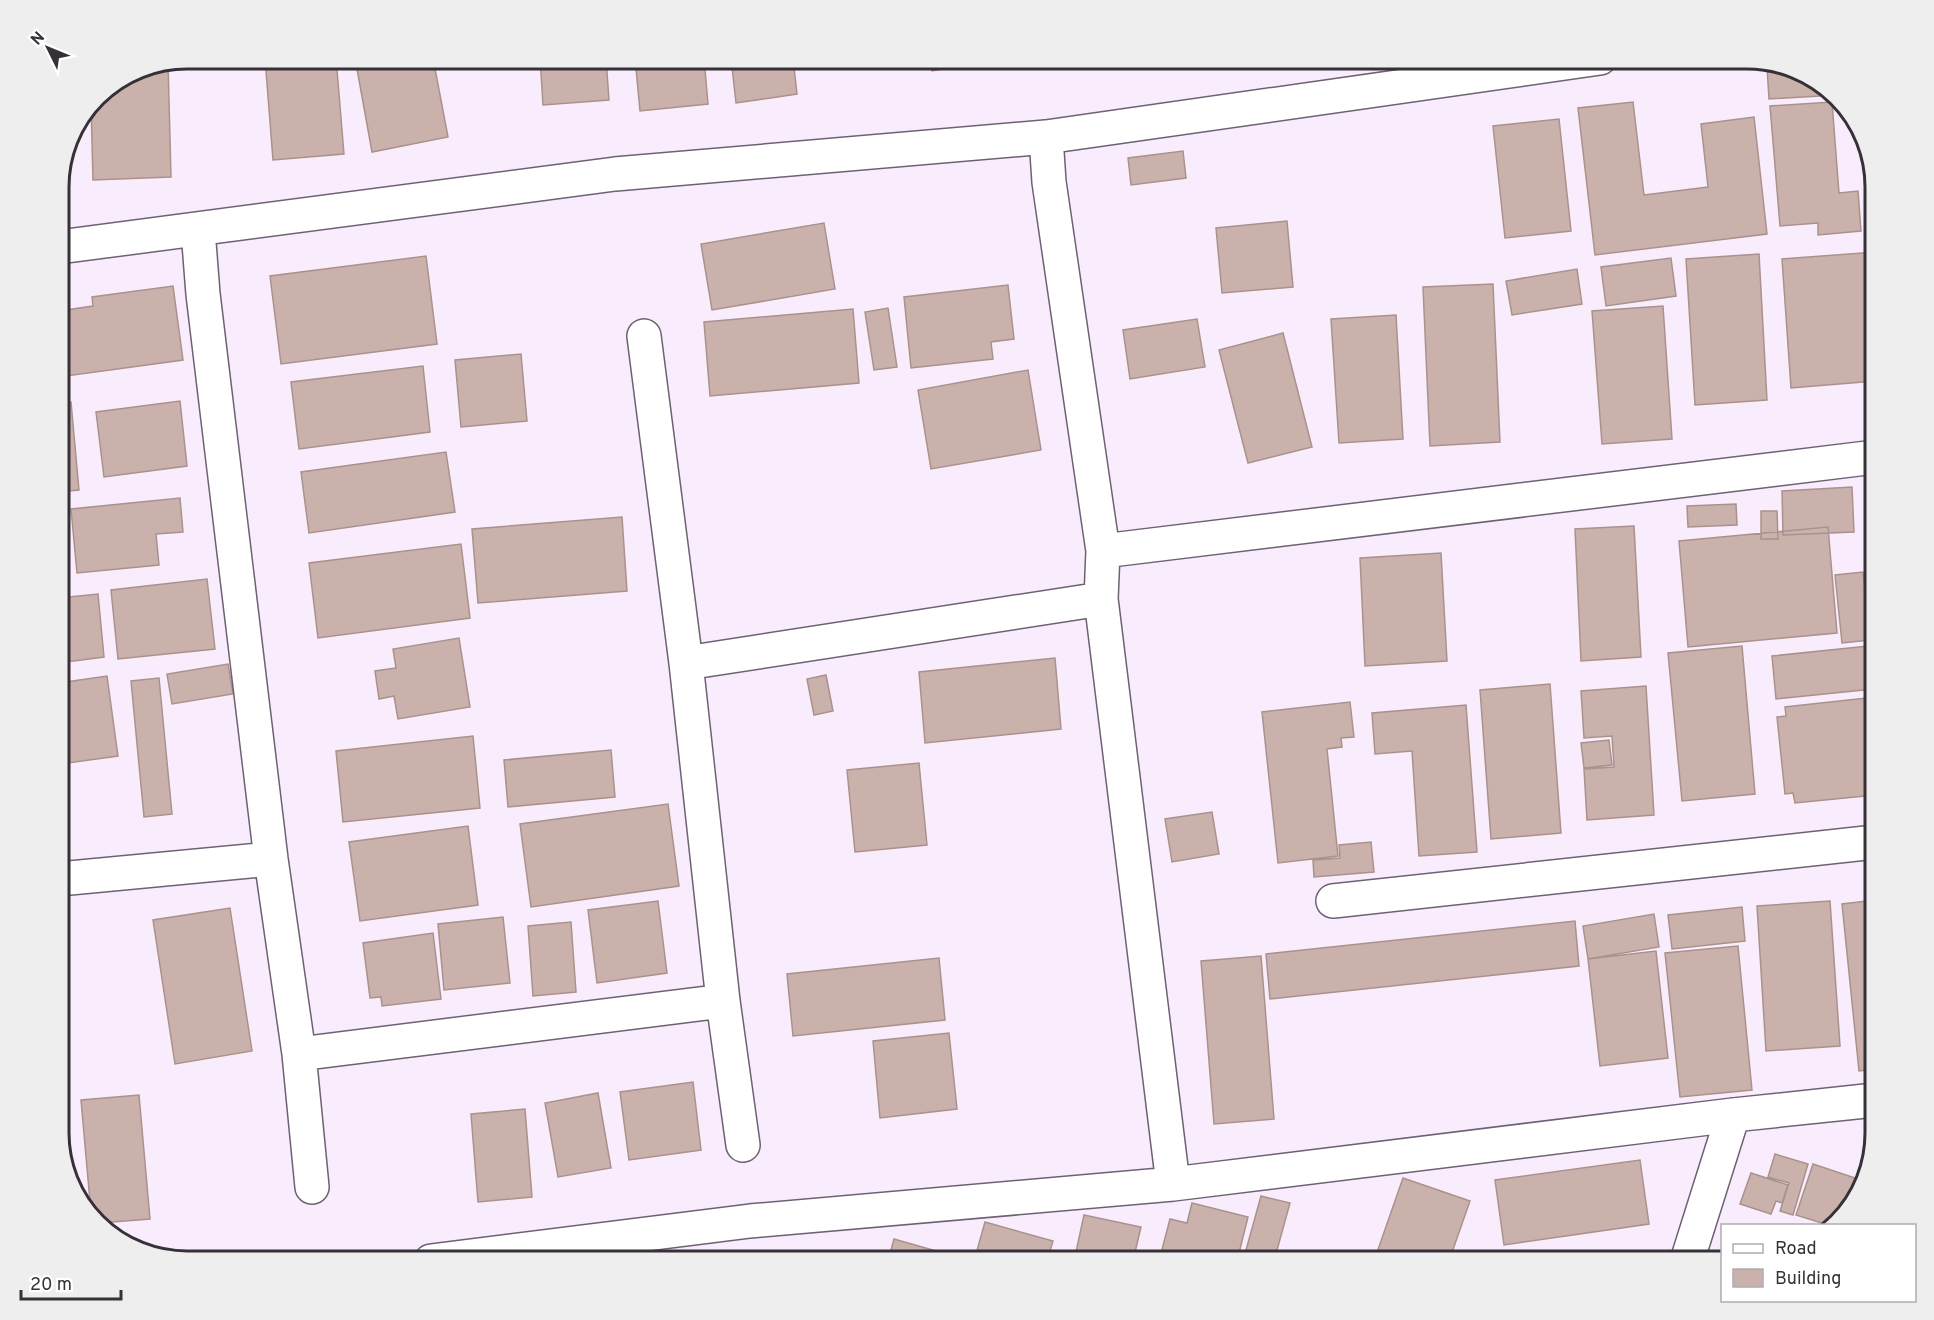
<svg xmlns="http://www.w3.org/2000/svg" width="1934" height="1320" font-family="Overpass,sans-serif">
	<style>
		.building { fill: #cab1ab; stroke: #aa928c; stroke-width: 1.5 }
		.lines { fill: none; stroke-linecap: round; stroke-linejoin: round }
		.street-casing { stroke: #6e6172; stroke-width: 36 }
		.street { stroke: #fff; stroke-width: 33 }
		.rim { fill: none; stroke: #363038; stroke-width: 3 }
	</style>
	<rect width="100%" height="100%" fill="#f9edfd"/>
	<path class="building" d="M265,58H336L344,154L273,160Z
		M355,58H433L448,137L372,152Z
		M540,58H606L609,100L543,105Z
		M635,58H704L708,104L640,111Z
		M731,58H793L797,94L736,103Z
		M930,58H988L989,61L932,71Z
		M168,62L171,177L93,180L91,104L96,96L138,68Z
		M1773,66L1819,80L1820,96L1769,99L1767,67Z
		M1633,102L1644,195L1708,187L1701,124L1754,117L1767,234L1595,255L1578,108Z
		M1832,102L1839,193L1858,191L1861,231L1818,235V223L1780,226L1770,106Z
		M1559,119L1571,231L1505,238L1493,126Z
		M1183,151L1186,178L1131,185L1128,158Z
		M1287,221L1293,287L1222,293L1216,228Z
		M824,223L835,289L712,310L701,244Z
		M1875,252V381L1791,388L1782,259Z
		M1759,254L1767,400L1695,405L1686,259Z
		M426,256L437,344L281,364L270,276Z
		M1671,258L1676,296L1606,306L1601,267Z
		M1577,269L1582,304L1512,315L1506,281Z
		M1493,284L1500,442L1430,446L1423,287Z
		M1008,285L1014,339L991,342L993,359L911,368L904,297Z
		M173,286L183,360L59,377V311L93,306L92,297Z
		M1663,306L1672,439L1602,444L1592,311Z
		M888,308L897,367L874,370L865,312Z
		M853,309L859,383L710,396L704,322Z
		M1396,315L1403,439L1339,443L1331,319Z
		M1197,319L1205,367L1130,379L1123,330Z
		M1283,333L1312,447L1248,463L1219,350Z
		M521,354L527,421L461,427L455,360Z
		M423,366L430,432L299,449L291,382Z
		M1028,370L1041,450L931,469L918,390Z
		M180,401L187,466L104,477L96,412Z
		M71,402L79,490L59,492V404Z
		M446,452L455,512L309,533L301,472Z
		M1852,487L1854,532L1783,535L1782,491Z
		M180,498L183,532L156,534L159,565L77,573L71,509Z
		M1736,504L1737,525L1688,527L1687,506Z
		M1761,511H1777L1778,539H1761Z
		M622,517L627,591L478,603L472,529Z
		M1634,526L1641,657L1581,661L1575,529Z
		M1828,527L1837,633L1688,647L1679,541Z
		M461,544L470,618L318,638L309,563Z
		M1441,553L1447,661L1365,666L1360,558Z
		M1863,572L1870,640L1842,643L1835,575Z
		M207,579L215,649L118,659L111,590Z
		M98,594L104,657L59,663V598Z
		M459,638L470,707L398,719L394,696L379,699L375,671L396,668L393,649Z
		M1742,646L1755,794L1682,801L1668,653Z
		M1868,646L1873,689L1776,699L1772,656Z
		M1055,658L1061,729L925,743L919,672Z
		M228,664L233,694L172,704L167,674Z
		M826,675L833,711L814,715L807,679Z
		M107,676L118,756L68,763L59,683Z
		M159,678L172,814L144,817L131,681Z
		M1550,684L1561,833L1491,839L1480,690Z
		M1646,686L1654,815L1587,820L1584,769L1614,767L1612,736L1584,738L1581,691Z
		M1875,697V795L1795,803L1793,793L1785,794L1777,717L1786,716L1785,707Z
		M1350,702L1354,737L1341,738L1342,747L1327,749L1338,856L1278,863L1262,712Z
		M1466,705L1477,852L1419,856L1412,751L1375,754L1372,713Z
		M473,736L480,808L343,822L336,751Z
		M1609,740L1612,765L1584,768L1581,743Z
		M611,750L615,797L508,807L504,760Z
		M59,761L63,820H59Z
		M919,763L927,845L855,852L847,770Z
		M668,804L679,886L531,907L520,824Z
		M1212,812L1219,854L1172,862L1165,819Z
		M468,826L478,905L360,921L349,842Z
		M1371,842L1374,872L1314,877L1313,860L1340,858L1339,845Z
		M1875,900V1069L1859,1071L1842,904Z
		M658,901L667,973L597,983L588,910Z
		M1830,901L1840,1046L1766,1051L1757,906Z
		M1742,907L1745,941L1672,949L1668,915Z
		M230,908L252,1051L175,1064L153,920Z
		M1654,914L1659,947L1588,959L1583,926Z
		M503,917L510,983L444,990L438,924Z
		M1575,921L1579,966L1270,999L1266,954Z
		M571,922L576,992L533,996L528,926Z
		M433,933L441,999L382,1006L381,997L370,998L363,943Z
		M1738,946L1752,1090L1680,1097L1665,953Z
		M1656,951L1668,1058L1600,1066L1588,959Z
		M1261,956L1274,1119L1214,1124L1201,961Z
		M939,958L945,1020L793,1036L787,974Z
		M949,1033L957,1109L880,1118L873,1041Z
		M693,1082L701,1150L629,1160L620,1092Z
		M598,1093L611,1168L558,1177L545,1103Z
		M139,1095L150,1219L100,1223L91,1213L81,1100Z
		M525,1109L532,1197L478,1202L471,1114Z
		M1775,1154L1808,1164L1793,1215L1780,1211L1789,1183L1768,1177Z
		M1640,1160L1649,1224L1504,1245L1495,1180Z
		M1813,1164L1861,1180L1854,1205L1831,1226L1796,1215Z
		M1751,1173L1788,1185L1782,1203L1776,1201L1771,1214L1740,1204Z
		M1403,1178L1470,1201L1449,1261H1374Z
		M1261,1196L1290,1203L1274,1261H1243Z
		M1192,1203L1248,1217L1237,1261H1159L1170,1219L1187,1223Z
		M1084,1215L1141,1227L1133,1261H1074Z
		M985,1222L1053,1241L1047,1261H974Z
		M894,1239L961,1258L960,1261H888Z"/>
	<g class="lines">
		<defs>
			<path id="street" d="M1046,137L1049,182L1103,551L1101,599L1173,1184
				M198,230L203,294L271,859L299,1054L312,1187
				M59,247L615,174L1046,137L1600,58
				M644,336L686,663L723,1001L743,1145
				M1103,551L1875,457
				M686,663L1101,599
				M59,879L271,859
				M1333,901L1875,842
				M299,1054L723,1001
				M431,1261L750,1221L1173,1184L1733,1115L1875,1100
				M1687,1261L1733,1115"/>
		</defs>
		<use href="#street" class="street-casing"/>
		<use href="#street" class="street"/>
	</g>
	<path d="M0 0H1934V1320H0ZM187 69H1747A118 118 0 0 1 1865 187V1133A118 118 0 0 1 1747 1251H187A118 118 0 0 1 69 1133V187A118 118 0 0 1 187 69Z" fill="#efeeef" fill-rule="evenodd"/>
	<path class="rim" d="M187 69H1747A118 118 0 0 1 1865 187V1133A118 118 0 0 1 1747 1251H187A118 118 0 0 1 69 1133V187A118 118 0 0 1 187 69Z"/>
	<rect x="1721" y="1224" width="195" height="78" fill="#ffffff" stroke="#afacaf" stroke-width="1.5"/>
	<rect x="1733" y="1244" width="30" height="9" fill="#ffffff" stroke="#afacaf" stroke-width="1.5"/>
	<text x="1775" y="1254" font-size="18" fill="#363038">Road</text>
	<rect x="1733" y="1269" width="30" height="18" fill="#cab1ab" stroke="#afacaf" stroke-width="1.5"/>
	<text x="1775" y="1284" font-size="18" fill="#363038">Building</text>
	<g transform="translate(48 48) rotate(313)" stroke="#ffffff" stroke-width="4.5" paint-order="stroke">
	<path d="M0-4.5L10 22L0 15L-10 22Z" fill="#363038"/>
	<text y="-9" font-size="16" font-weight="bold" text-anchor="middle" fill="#363038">N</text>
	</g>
	<path d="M21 1290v9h100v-9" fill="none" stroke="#363038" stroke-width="3"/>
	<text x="30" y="1290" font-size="18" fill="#363038" stroke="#ffffff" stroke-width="4.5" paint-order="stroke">20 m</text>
</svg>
